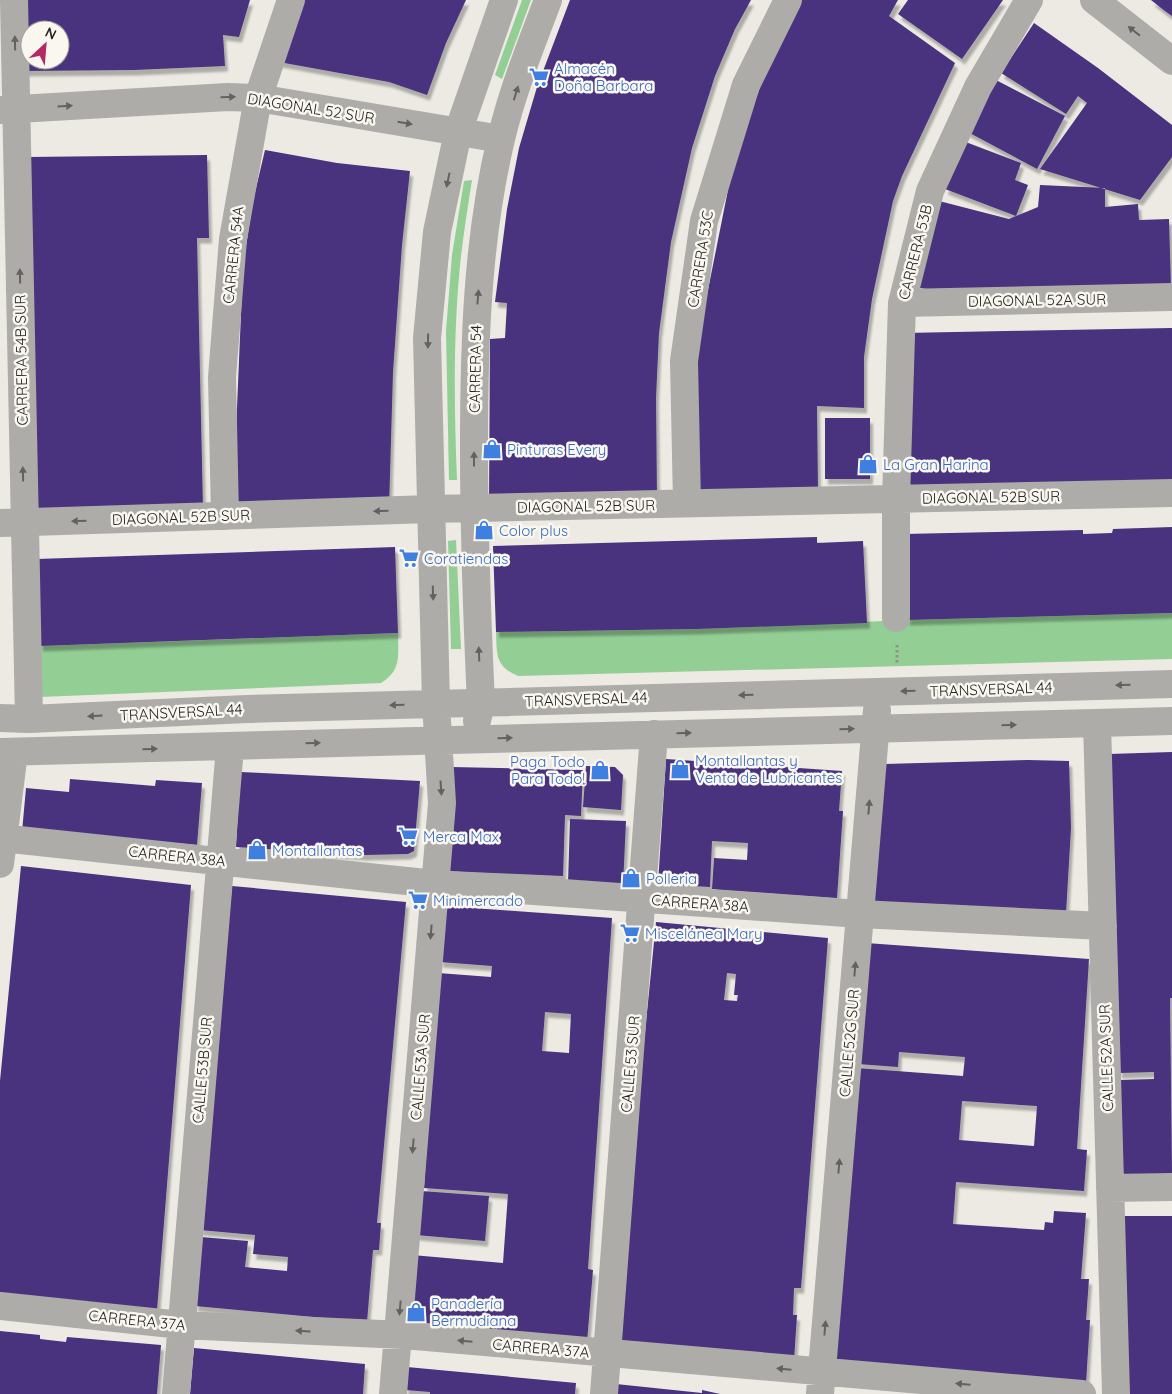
<svg xmlns="http://www.w3.org/2000/svg" width="1172" height="1394" font-family="Quicksand,sans-serif">
	<style>
		.green { fill: #93ce95 }
		.building { fill: #48317e; fill-rule: evenodd; filter: url(#shadow) }
		.lines { fill: none; stroke-linecap: round; stroke-linejoin: round }
		.path { stroke: #93928d; stroke-width: 3; stroke-dasharray: 2.5 2.5; stroke-linecap: butt }
		.minor { stroke: #adaca9; stroke-width: 28 }
		.oneway { fill: #636260 }
		.labels { text-anchor: middle; dominant-baseline: central; stroke-width: 5; stroke-linejoin: round; paint-order: stroke }
		.shop-label { font-size: 15px; fill: #366cbe; stroke: #faf7f0; text-anchor: start }
		.street-label { font-size: 15px; fill: #272624; stroke: #faf7f0 }
	</style>
	<defs>
		<filter id="shadow"><feDropShadow dx="3" dy="5.5" stdDeviation="1" flood-color="#0004"/></filter>
	</defs>
	<rect width="100%" height="100%" fill="#eceae3"/>
	<path class="green" d="M522,0H531L502,79L495,75Z
		M472,180C468,205 464,231 461,256C453,330 454,405 457,480H449L446,331L452,255L464,181Z
		M456,540L461,649H451L448,541Z
		M1172,613V659L518,676C495,666 497,655 496,632L697,629L907,620Z
		M398,633C398,655 402,670 381,683L40,697V646Z"/>
	<path class="building" d="M21,0H250L239,37L223,35L225,66L134,70L23,71ZM30,30H60V60H30Z
		M297,0H466L446,43L427,95L389,82L279,62Z
		M570,0H751L735,29L715,76L692,148L671,242L659,333L656,398L657,500L489,502L490,339L505,338L507,303L495,302L507,209L519,148L537,87Z
		M802,0H898L889,16L955,63L902,176L893,201L872,299L864,357V408L817,406L818,491L696,493L697,345L736,150L769,64Z
		M908,0H1003L962,59L898,14Z
		M1151,0H1172V16L1165,11Z
		M1034,23L1098,68L1172,125V157L1140,200L1040,169L1087,103L1078,96L1066,114L1001,73Z
		M994,79L1065,116L1037,169L966,131Z
		M963,141L1021,163L1015,180L1028,185L1016,216L945,189Z
		M265,150L337,163L410,171L402,245L393,372L389,508L233,503L243,266L253,201Z
		M207,155L209,238H197L203,509L34,511L27,157Z
		M1040,185L1105,188V207L1138,204L1139,220L1169,219L1171,288L1000,297L919,288L939,201L1009,219L1038,207Z
		M1172,328V485L908,490L904,333Z
		M825,418H870V479H825Z
		M1172,527V613L907,620L904,534L1083,530V534L1112,533L1113,529Z
		M817,537V543L863,541L867,623L697,629L496,632L493,546Z
		M395,547L398,633L40,646L37,559Z
		M1172,752V998H1170L1172,1174L1123,1175L1120,1080L1154,1079V1072L1119,1073L1109,754Z
		M666,759L842,771L839,811H843L837,898L712,889L714,858L747,860L748,843L712,841L710,887L658,884Z
		M1028,760L1069,761L1071,828L1066,913L874,903L885,764Z
		M586,766L615,767L623,775L621,810L583,807Z
		M451,767L583,770L581,816L565,815L563,876L448,871Z
		M240,772L420,781L414,851L408,854L365,855L236,847Z
		M70,779L155,786L156,780L202,783L197,845L66,833L22,832L26,788L69,792Z
		M570,819L626,821L623,885L568,883Z
		M21,866L191,885L157,1310L0,1296V1081Z
		M232,886L406,902L377,1223H381L379,1250H373L367,1322L195,1306L201,1237L248,1241L245,1267L287,1271L288,1257L253,1254L255,1235L200,1230Z
		M443,906L612,918L588,1269L593,1270L587,1342L412,1327V1255L503,1263L508,1194L424,1188L438,973L491,977L492,966L440,962ZM545,1012L571,1014L569,1053L542,1051Z
		M656,922L828,938L801,1288H794L793,1315H797L794,1360L620,1347L640,1083ZM727,973L736,974L734,995H738L737,1001L724,1000Z
		M866,943L1089,959L1077,1149L1087,1150L1084,1191L956,1182L953,1224L1044,1230L1045,1222L1053,1223L1054,1211L1086,1213L1081,1279H1089L1086,1320H1090L1086,1383L834,1364L856,1068L963,1076L965,1057L899,1052L898,1067L858,1064ZM962,1101L1037,1106L1034,1146L959,1140Z
		M421,1191L489,1196L485,1241L416,1235Z
		M1124,1216H1172V1394H1128Z
		M0,1331L40,1335V1339L66,1342L67,1337L161,1345L157,1394H0Z
		M194,1348L365,1364L363,1394H190Z
		M407,1367L576,1383L575,1394H430V1392L405,1390Z
		M616,1384L702,1393V1390L720,1394H615Z"/>
	<g class="lines">
		<path class="path" d="M897,645V664"/>
		<path class="minor" d="M14,0L29,719
			M1094,0L1172,61
			M0,110L228,97L258,98L501,139
			M902,303L1172,297
			M687,503L684,361L704,221L746,85L788,0
			M225,516L222,377L233,239L258,98L291,0
			M0,523L430,509L1172,493
			M896,618V499L902,303L930,191L978,87L1029,0
			M0,718L29,719L247,709L1172,684
			M477,721L481,703C477,617 474,532 474,446C474,344 477,240 501,139C512,92 531,45 548,0
			M1097,723L1116,1394
			M0,752L1172,721
			M0,838L435,884L860,914L1103,926
			M0,864L14,752
			M1110,1188L1172,1187
			M0,1306L181,1325L403,1335L1082,1394
			M176,1394L230,747
			M393,1394L442,803L436,703L427,338L437,232L458,132L504,0
			M604,1394L654,734
			M820,1394L877,710"/>
	</g>
	<defs><path id="oneway-solid" d="M-6-.8H1V-3.2L6.5 0L1 3.2V.8H-6Z" transform="scale(1.25)"/></defs>
	<g class="oneway">
		<use href="#oneway-solid" transform="translate(1134 31) rotate(-142)"/>
		<use href="#oneway-solid" transform="translate(15 43) rotate(-91)"/>
		<use href="#oneway-solid" transform="translate(516 93) rotate(-73)"/>
		<use href="#oneway-solid" transform="translate(228 97) rotate(-1)"/>
		<use href="#oneway-solid" transform="translate(65 106) rotate(-3)"/>
		<use href="#oneway-solid" transform="translate(405 123) rotate(10)"/>
		<use href="#oneway-solid" transform="translate(448 180) rotate(102)"/>
		<use href="#oneway-solid" transform="translate(20 276) rotate(-91)"/>
		<use href="#oneway-solid" transform="translate(478 297) rotate(-85)"/>
		<use href="#oneway-solid" transform="translate(428 341) rotate(91)"/>
		<use href="#oneway-solid" transform="translate(474 459) rotate(-90)"/>
		<use href="#oneway-solid" transform="translate(23 474) rotate(-91)"/>
		<use href="#oneway-solid" transform="translate(381 511) rotate(178)"/>
		<use href="#oneway-solid" transform="translate(79 521) rotate(178)"/>
		<use href="#oneway-solid" transform="translate(433 593) rotate(88)"/>
		<use href="#oneway-solid" transform="translate(479 654) rotate(-92)"/>
		<use href="#oneway-solid" transform="translate(1123 685) rotate(178)"/>
		<use href="#oneway-solid" transform="translate(908 691) rotate(178)"/>
		<use href="#oneway-solid" transform="translate(746 695) rotate(178)"/>
		<use href="#oneway-solid" transform="translate(397 705) rotate(178)"/>
		<use href="#oneway-solid" transform="translate(95 716) rotate(177)"/>
		<use href="#oneway-solid" transform="translate(1009 725) rotate(-1)"/>
		<use href="#oneway-solid" transform="translate(847 729) rotate(-1)"/>
		<use href="#oneway-solid" transform="translate(684 733) rotate(-1)"/>
		<use href="#oneway-solid" transform="translate(505 738) rotate(-1)"/>
		<use href="#oneway-solid" transform="translate(313 743) rotate(-2)"/>
		<use href="#oneway-solid" transform="translate(150 749) rotate(-1)"/>
		<use href="#oneway-solid" transform="translate(441 788) rotate(86)"/>
		<use href="#oneway-solid" transform="translate(869 807) rotate(-85)"/>
		<use href="#oneway-solid" transform="translate(431 932) rotate(95)"/>
		<use href="#oneway-solid" transform="translate(855 969) rotate(-85)"/>
		<use href="#oneway-solid" transform="translate(413 1146) rotate(95)"/>
		<use href="#oneway-solid" transform="translate(839 1166) rotate(-85)"/>
		<use href="#oneway-solid" transform="translate(400 1308) rotate(95)"/>
		<use href="#oneway-solid" transform="translate(825 1328) rotate(-85)"/>
		<use href="#oneway-solid" transform="translate(303 1331) rotate(-177)"/>
		<use href="#oneway-solid" transform="translate(465 1341) rotate(-175)"/>
		<use href="#oneway-solid" transform="translate(784 1369) rotate(-175)"/>
		<use href="#oneway-solid" transform="translate(963 1384) rotate(-175)"/>
	</g>
	<defs>
		<symbol id="supermarket-bare" viewBox="-9 -9 18 18"><path d="M-6-5.5h2.5l.6 2H6L4.5 2H-2.5L-4.4-4H-6ZM-1.5 3.2a1.3 1.3 0 1 0 .1 0ZM3 3.2a1.3 1.3 0 1 0 .1 0Z" fill="#3f7fe0" stroke="#faf7f0" stroke-width="2.5" paint-order="stroke"/></symbol>
		<symbol id="shop-bare" viewBox="-9 -9 18 18"><path d="M-5-2.5h2.3a2.7 3.5 0 0 1 5.4 0H5L5.5 6h-11ZM-1.5-2.5h3a1.5 2.3 0 0 0-3 0Z" fill="#3f7fe0" stroke="#faf7f0" stroke-width="2.5" paint-order="stroke"/></symbol>
	</defs>
	<g fill-rule="evenodd">
		<use href="#supermarket-bare" x="525" y="63" width="28" height="28"/>
		<use href="#shop-bare" x="478" y="435" width="28" height="28"/>
		<use href="#shop-bare" x="854" y="450" width="28" height="28"/>
		<use href="#shop-bare" x="470" y="516" width="28" height="28"/>
		<use href="#supermarket-bare" x="395" y="544" width="28" height="28"/>
		<use href="#shop-bare" x="666" y="755" width="28" height="28"/>
		<use href="#shop-bare" x="586" y="756" width="28" height="28"/>
		<use href="#supermarket-bare" x="394" y="822" width="28" height="28"/>
		<use href="#shop-bare" x="243" y="836" width="28" height="28"/>
		<use href="#shop-bare" x="617" y="864" width="28" height="28"/>
		<use href="#supermarket-bare" x="404" y="886" width="28" height="28"/>
		<use href="#supermarket-bare" x="616" y="919" width="28" height="28"/>
		<use href="#shop-bare" x="402" y="1298" width="28" height="28"/>
	</g>
	<g class="labels">
		<g class="shop-label">
			<text x="554" y="68">Almacén<tspan x="554" dy="17">Doña Barbara</tspan></text>
			<text x="507" y="449">Pinturas Every</text>
			<text x="883" y="464">La Gran Harina</text>
			<text x="499" y="530">Color plus</text>
			<text x="424" y="558">Coratiendas</text>
			<text x="695" y="760">Montallantas y<tspan x="695" dy="17">Venta de Lubricantes</tspan></text>
			<text x="585" y="761" text-anchor="end">Paga Todo<tspan x="585" dy="17">Para Todo!</tspan></text>
			<text x="423" y="836">Merca Max</text>
			<text x="272" y="850">Montallantas</text>
			<text x="646" y="878">Polleria</text>
			<text x="433" y="900">Minimercado</text>
			<text x="645" y="933">Miscelánea Mary</text>
			<text x="431" y="1303">Panadería<tspan x="431" dy="17">Bermudiana</tspan></text>
		</g>
		<g class="street-label">
			<text transform="translate(311 108) rotate(9)">DIAGONAL 52 SUR</text>
			<text transform="translate(915 252) rotate(-76)">CARRERA 53B</text>
			<text transform="translate(233 255) rotate(-84)">CARRERA 54A</text>
			<text transform="translate(700 259) rotate(-81)">CARRERA 53C</text>
			<text transform="translate(1037 300) rotate(-1)">DIAGONAL 52A SUR</text>
			<text transform="translate(21 360) rotate(-91)">CARRERA 54B SUR</text>
			<text transform="translate(475 369) rotate(-89)">CARRERA 54</text>
			<text transform="translate(991 497) rotate(-1)">DIAGONAL 52B SUR</text>
			<text transform="translate(586 506) rotate(-1)">DIAGONAL 52B SUR</text>
			<text transform="translate(181 517) rotate(-2)">DIAGONAL 52B SUR</text>
			<text transform="translate(991 689) rotate(-2)">TRANSVERSAL 44</text>
			<text transform="translate(586 699) rotate(-2)">TRANSVERSAL 44</text>
			<text transform="translate(181 712) rotate(-3)">TRANSVERSAL 44</text>
			<text transform="translate(177 856) rotate(6)">CARRERA 38A</text>
			<text transform="translate(700 903) rotate(4)">CARRERA 38A</text>
			<text transform="translate(849 1043) rotate(-85)">CALLE 52G SUR</text>
			<text transform="translate(1106 1058) rotate(-92)">CALLE 52A SUR</text>
			<text transform="translate(630 1064) rotate(-85)">CALLE 53 SUR</text>
			<text transform="translate(420 1067) rotate(-85)">CALLE 53A SUR</text>
			<text transform="translate(202 1070) rotate(-85)">CALLE 53B SUR</text>
			<text transform="translate(137 1320) rotate(6)">CARRERA 37A</text>
			<text transform="translate(541 1348) rotate(5)">CARRERA 37A</text>
		</g>
	</g>
	<g transform="translate(45 45) rotate(26)"><circle r="24" fill="#faf7f0" stroke="#a6a39e"/>
	<path d="M0-4L9 19L0 12L-9 19Z" fill="#b52963"/>
	<text y="-8" font-size="14" font-weight="bold" text-anchor="middle" fill="#272624">N</text>
	</g>
</svg>
